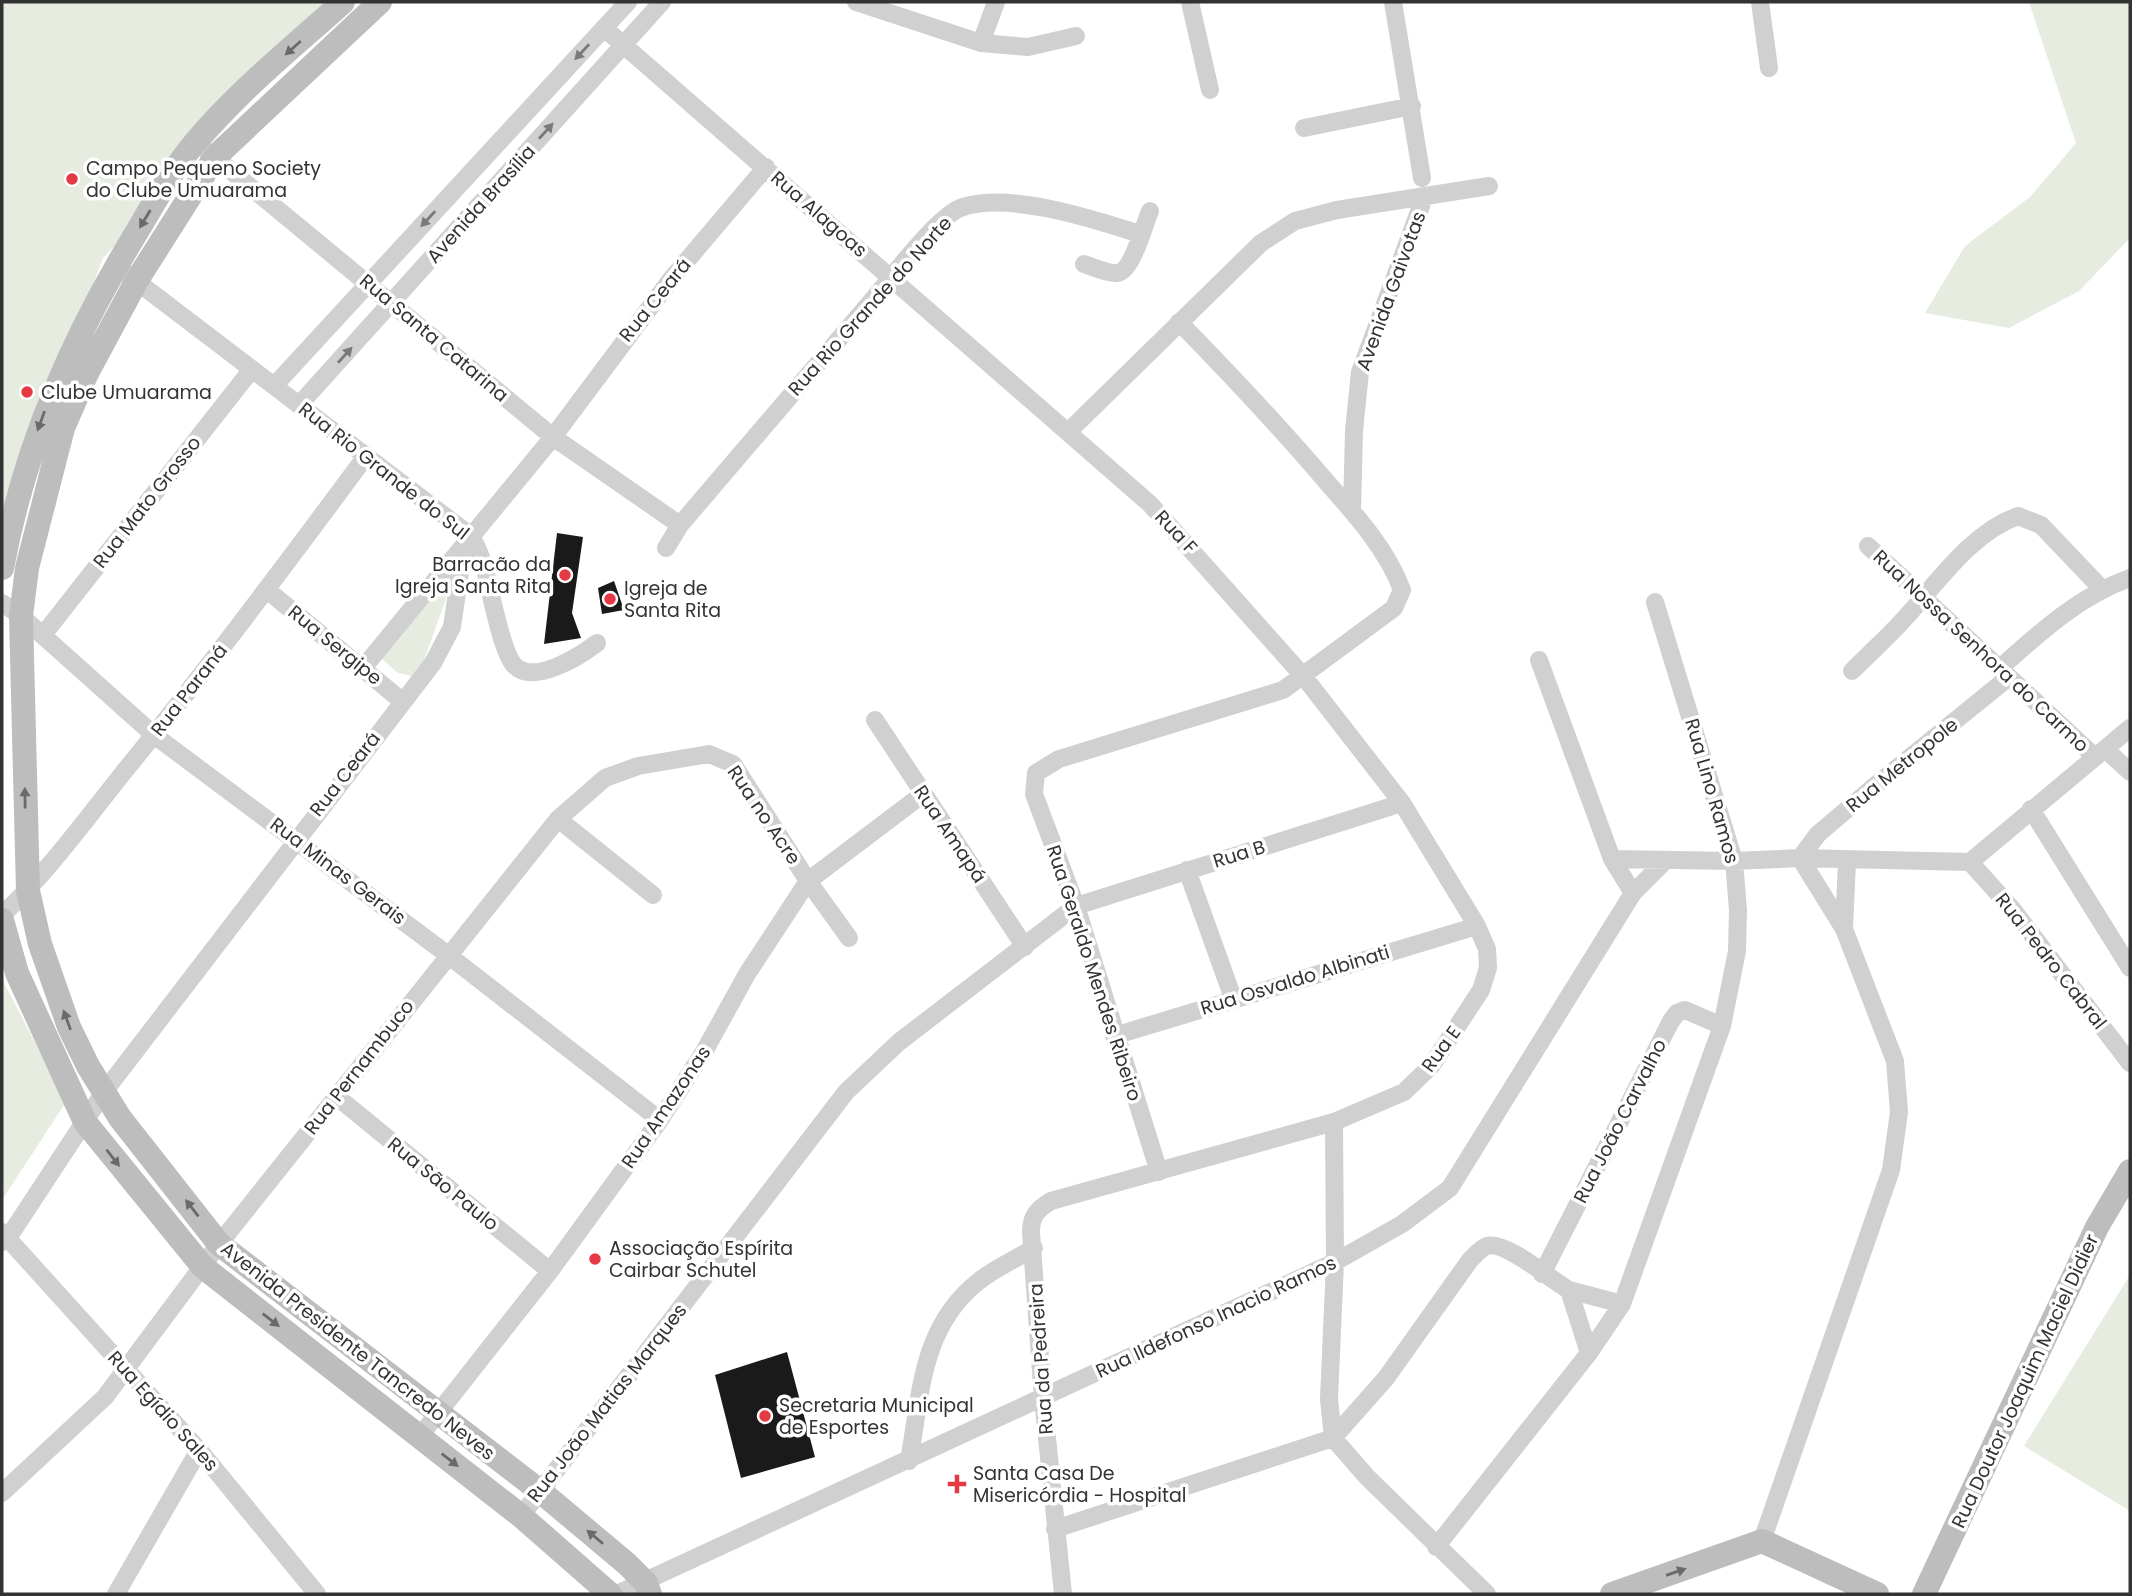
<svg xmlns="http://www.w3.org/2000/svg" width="2132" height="1596" font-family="Poppins,sans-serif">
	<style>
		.green { fill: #e6ecdf }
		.building { fill: #1a1a1a }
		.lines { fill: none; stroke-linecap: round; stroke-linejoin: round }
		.street { stroke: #d0d0d0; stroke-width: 18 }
		.secondary { stroke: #bdbdbd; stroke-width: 24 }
		.oneway { fill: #6a6a6a }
		.oneway2 { fill: #7a7a7a }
		.poi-dot { fill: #e63946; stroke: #fff; stroke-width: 2.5 }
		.labels { text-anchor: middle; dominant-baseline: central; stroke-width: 7; stroke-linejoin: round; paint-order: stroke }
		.poi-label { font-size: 19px; fill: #333; stroke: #fff; text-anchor: start }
		.street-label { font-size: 19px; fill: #333; stroke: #fff }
	</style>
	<rect width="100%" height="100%" fill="#fff"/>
	<path class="green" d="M2,2H344L103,258L2,526Z
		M2029,2H2130V238L2079,291L2009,328L1925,313L1965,246L2030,197L2076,143Z
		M457,568L418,677L398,673L381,658Z
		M2,979L66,1102L2,1200Z
		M2130,1275V1511L2024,1446Z"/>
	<path class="building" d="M557,533L583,537L572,613L581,638L544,644Z
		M614,581L624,610L602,614L598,588Z
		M787,1352L815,1457L741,1478L715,1375Z"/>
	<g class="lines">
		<path class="street" d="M856,2L981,43L1028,47L1076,36
			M1190,2L1210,90
			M1393,2L1422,178
			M1760,2L1769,68
			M604,28L1150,504L1304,677L1402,803L1477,926L1487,949L1488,968L1481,990L1432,1065L1404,1092L1334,1122L1051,1201C1038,1209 1031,1215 1031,1232L1043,1399L1063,1594
			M981,43L996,2
			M1304,128L1412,106
			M207,151L553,437L680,525
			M1084,264C1093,267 1107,274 1117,273C1132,272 1144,225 1150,211
			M127,274L471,536C476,545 481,555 484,566C490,587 501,651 514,665C533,686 580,656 597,643
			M274,386L628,2
			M299,405L662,2
			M1069,431L1261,243L1295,221L1337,210L1489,186
			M1352,510L1354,431L1360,372L1424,198
			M1868,546L2094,756
			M666,548L680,525C745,449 809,373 874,298C892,277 939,214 963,207C1011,192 1093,219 1140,234
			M267,590L402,701
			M2,603L21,616L154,735L448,955L660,1120
			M43,635L252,369
			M1539,660L1612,859L1633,893
			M363,668L553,437L672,278L766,167
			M1999,669C2039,633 2079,596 2130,578
			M1852,671C1870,653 1889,636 1906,617C1938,582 1972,532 2018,516L2041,525L2101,588
			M875,720L1025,947
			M2105,749L2130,772
			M2031,809L2130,968
			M558,819L653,895
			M1612,859L1734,861L1800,858L1970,862
			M1970,862L2013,910L2130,1063
			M1970,862L2130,728
			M1187,870L1233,998
			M2,915C47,873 84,822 123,773C207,670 287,563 366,456
			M1844,929L1847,861
			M1114,1036L1477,926
			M336,1096L550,1271
			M1334,1122L1335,1262L1329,1399L1333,1438L1367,1477L1487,1594
			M1159,1172L1076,906L1034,794L1036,773L1059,759L1283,690L1394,608L1402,590C1387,549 1354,513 1325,480C1278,425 1229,373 1179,322
			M2,1232L199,1450L317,1594
			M2,1242L8,1238L104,1092L433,663L452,627L464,544
			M1542,1274L1671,1021L1677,1013L1685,1010L1722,1026
			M1589,1353L1569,1290L1622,1304
			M420,1436L550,1271L660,1120L705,1050L747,974L808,881L923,794
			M909,1461C921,1394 921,1326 979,1281C995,1268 1016,1259 1034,1248
			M2,1493L105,1397L219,1244L558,819L605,778L638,766L709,754L733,764L808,881L849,938
			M521,1516L846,1092L899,1042L1076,906L1402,803
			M1055,1529L1333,1438L1386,1378L1470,1260C1475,1255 1481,1248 1487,1246C1505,1240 1551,1280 1569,1290
			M1762,1541L1891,1170L1899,1112L1895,1061L1844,929L1800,858L1818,834L1871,789L2009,677
			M1436,1547L1589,1353L1622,1304L1722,1026L1737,951L1738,910L1734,861L1655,602
			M116,1594L199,1450
			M617,1594L1335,1262L1402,1224L1450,1188L1633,893L1665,861"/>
		<path class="secondary" d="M380,2L215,157L137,280L87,373L63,428L27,568L21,616L28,891L40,944L69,1027L88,1066L120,1118L219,1244L540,1491L627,1564L646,1583L650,1594
			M2,568C25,445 73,336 138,230C155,201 172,171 193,145C237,92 292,48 343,2
			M2,920L17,973L85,1122L203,1267L521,1516L610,1594
			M1612,1594L1762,1541L1877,1594
			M1924,1594L2097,1227L2130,1171"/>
	</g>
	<defs><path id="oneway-solid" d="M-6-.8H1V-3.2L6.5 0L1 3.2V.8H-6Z" transform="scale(1.75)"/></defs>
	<g class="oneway">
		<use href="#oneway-solid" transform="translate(293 48) rotate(138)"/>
		<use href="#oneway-solid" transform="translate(145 219) rotate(121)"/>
		<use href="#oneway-solid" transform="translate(41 421) rotate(110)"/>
		<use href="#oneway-solid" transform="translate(25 798) rotate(-91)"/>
		<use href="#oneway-solid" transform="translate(67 1020) rotate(-110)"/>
		<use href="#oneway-solid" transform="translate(113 1158) rotate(52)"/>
		<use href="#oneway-solid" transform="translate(192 1208) rotate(-128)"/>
		<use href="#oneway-solid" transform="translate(271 1320) rotate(38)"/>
		<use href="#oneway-solid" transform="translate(450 1460) rotate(38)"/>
		<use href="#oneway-solid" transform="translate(595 1537) rotate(-140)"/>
		<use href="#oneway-solid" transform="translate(1676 1572) rotate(-19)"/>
	</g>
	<g class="oneway2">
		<use href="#oneway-solid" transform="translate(582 52) rotate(133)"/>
		<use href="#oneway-solid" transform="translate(546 131) rotate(-48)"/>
		<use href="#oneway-solid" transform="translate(428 219) rotate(133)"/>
		<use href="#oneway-solid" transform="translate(345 355) rotate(-48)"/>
	</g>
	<g class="poi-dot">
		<circle cx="72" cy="179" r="7"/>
		<circle cx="27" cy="392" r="7"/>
		<circle cx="565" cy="575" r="7"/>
		<circle cx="610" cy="599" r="7"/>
		<circle cx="595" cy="1259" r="7"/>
		<circle cx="765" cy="1416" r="7"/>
		<path d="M953.5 1473.5h7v7h7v7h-7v7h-7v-7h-7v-7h7z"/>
	</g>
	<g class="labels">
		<g class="poi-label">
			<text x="86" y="168">Campo Pequeno Society<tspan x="86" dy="22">do Clube Umuarama</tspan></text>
			<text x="41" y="392">Clube Umuarama</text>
			<text x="551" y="564" text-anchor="end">Barracão da<tspan x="551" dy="22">Igreja Santa Rita</tspan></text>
			<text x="624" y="588">Igreja de<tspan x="624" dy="22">Santa Rita</tspan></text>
			<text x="609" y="1248">Associação Espírita<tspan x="609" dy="22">Cairbar Schutel</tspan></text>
			<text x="779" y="1405">Secretaria Municipal<tspan x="779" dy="22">de Esportes</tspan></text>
			<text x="973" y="1473">Santa Casa De<tspan x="973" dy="22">Misericórdia - Hospital</tspan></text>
		</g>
		<g class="street-label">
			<text transform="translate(481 204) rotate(-48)">Avenida Brasília</text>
			<text transform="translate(819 214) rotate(41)">Rua Alagoas</text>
			<text transform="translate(1391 291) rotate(-70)">Avenida Gaivotas</text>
			<text transform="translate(655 300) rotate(-51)">Rua Ceará</text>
			<text transform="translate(870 306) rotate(-48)">Rua Rio Grande do Norte</text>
			<text transform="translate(434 338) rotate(40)">Rua Santa Catarina</text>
			<text transform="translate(384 471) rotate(38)">Rua Rio Grande do Sul</text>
			<text transform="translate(147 502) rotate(-52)">Rua Mato Grosso</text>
			<text transform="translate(1176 532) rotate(47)">Rua F</text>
			<text transform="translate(335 645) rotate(39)">Rua Sergipe</text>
			<text transform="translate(1981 651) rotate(43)">Rua Nossa Senhora do Carmo</text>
			<text transform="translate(189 690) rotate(-52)">Rua Paraná</text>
			<text transform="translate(1902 765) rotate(-39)">Rua Metropole</text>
			<text transform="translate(345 774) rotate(-52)">Rua Ceará</text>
			<text transform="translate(1712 791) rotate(74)">Rua Lino Ramos</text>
			<text transform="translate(764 815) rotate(56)">Rua no Acre</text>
			<text transform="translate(950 834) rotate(56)">Rua Amapá</text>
			<text transform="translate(1239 854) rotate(-17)">Rua B</text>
			<text transform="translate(338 871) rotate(37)">Rua Minas Gerais</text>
			<text transform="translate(2051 961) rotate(52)">Rua Pedro Cabral</text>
			<text transform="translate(1094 973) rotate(72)">Rua Geraldo Mendes Ribeiro</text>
			<text transform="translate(1295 980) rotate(-17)">Rua Osvaldo Albinati</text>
			<text transform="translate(1441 1049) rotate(-54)">Rua E</text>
			<text transform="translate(359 1067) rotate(-52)">Rua Pernambuco</text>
			<text transform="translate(666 1107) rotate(-56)">Rua Amazonas</text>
			<text transform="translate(1620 1121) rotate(-63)">Rua João Carvalho</text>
			<text transform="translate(443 1184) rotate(39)">Rua São Paulo</text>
			<text transform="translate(1216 1317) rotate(-25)">Rua Ildefonso Inacio Ramos</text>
			<text transform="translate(358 1351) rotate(38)">Avenida Presidente Tancredo Neves</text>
			<text transform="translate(1041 1359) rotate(-94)">Rua da Pedreira</text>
			<text transform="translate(2025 1381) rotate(-65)">Rua Doutor Joaquim Maciel Didier</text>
			<text transform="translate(607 1403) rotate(-52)">Rua João Matias Marques</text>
			<text transform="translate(163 1411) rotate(48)">Rua Egídio Sales</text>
		</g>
	</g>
	<rect width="2132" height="1596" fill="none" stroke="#333333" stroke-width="7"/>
</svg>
